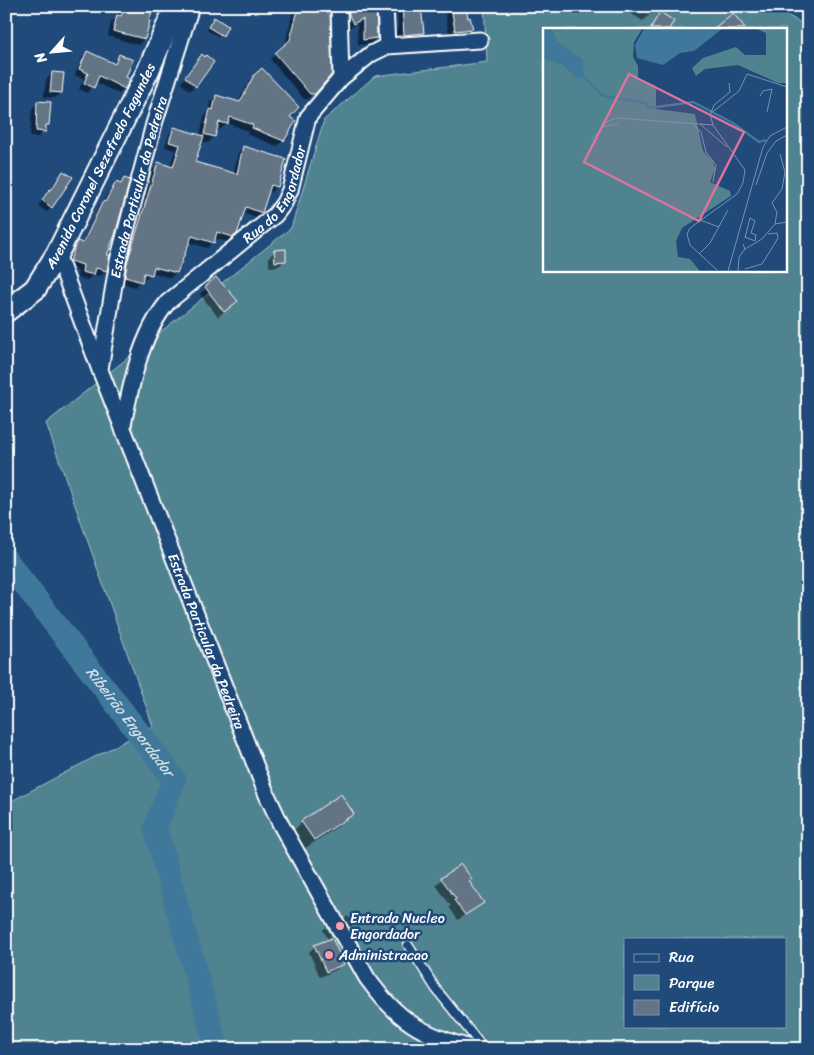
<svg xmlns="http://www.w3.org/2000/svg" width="814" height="1055" font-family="Sriracha,sans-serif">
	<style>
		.green { fill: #4f8390; stroke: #a7c1c8; fill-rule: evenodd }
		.shadow { fill: #0007 }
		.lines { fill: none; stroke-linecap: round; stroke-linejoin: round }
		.river { stroke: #40789b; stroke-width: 24 }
		.building { fill: #647484; stroke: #fff }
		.service-casing { stroke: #fff; stroke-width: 11 }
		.minor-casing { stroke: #fff; stroke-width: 19 }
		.secondary-casing { stroke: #fff; stroke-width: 25 }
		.service { stroke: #1f4a7a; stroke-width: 8 }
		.minor { stroke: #1f4a7a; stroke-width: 15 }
		.secondary { stroke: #1f4a7a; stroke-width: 21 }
		.poi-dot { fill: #ff9aa2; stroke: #1f4a7a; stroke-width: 2 }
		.labels { text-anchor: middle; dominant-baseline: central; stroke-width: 5; stroke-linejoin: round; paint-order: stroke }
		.street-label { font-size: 14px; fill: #fff; stroke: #1f4a7a }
		.poi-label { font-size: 14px; fill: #fff; stroke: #1f4a7a; text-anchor: start }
		.water-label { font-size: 15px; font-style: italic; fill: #cfdde6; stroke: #1f4a7a }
		.inset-river { fill: none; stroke: #40789b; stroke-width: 2.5 }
		.inset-road { fill: none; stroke: #7992af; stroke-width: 1 }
		.view { fill: #da749d; fill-opacity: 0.15; stroke: #da749d; stroke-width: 2.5 }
		.inset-edge { fill: none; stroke: #fff; stroke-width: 2.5 }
	</style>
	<rect width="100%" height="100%" fill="#1f4a7a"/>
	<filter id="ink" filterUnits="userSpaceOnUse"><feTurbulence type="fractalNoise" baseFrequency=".02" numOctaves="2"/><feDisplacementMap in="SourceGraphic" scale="10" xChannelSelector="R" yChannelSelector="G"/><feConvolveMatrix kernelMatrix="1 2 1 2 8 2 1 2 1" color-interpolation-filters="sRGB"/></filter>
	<g filter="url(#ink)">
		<path class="green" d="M484,6H771L808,27V1049H6V970L9,968L6,951V804L153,726L46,423L291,228L324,120L375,76L487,62ZM544,29H785V270H544ZM625,939H785V1026H625Z"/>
		<path class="shadow" d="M122,6H153L144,39L138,45L108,36L111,22L118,16Z
			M294,6H328L314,93L308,99H304L270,59L285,46Z
			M340,6H374L376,38L370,44L358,45L357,24L347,29Z
			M387,6H421L423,33L417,38H394L393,31L398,29L397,11L389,12Z
			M444,6H465L467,19L471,29L465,34L449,36Z
			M619,6H655L652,12L643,21Z
			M212,21L222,35L219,37L207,30Z
			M87,53L113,64L119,55L124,77V88L119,94L95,82L87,93L79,89L84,79L75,75L82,58Z
			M202,56L212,63L190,91L181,83Z
			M262,70L288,117L283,141L277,146L247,134L248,131L227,123L221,129L216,128L214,137L208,143L201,141L194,163L233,175L238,153L244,147L277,186L271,192L268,191L261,212L256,218L243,213L235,233L227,242L214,238L212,242L207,248L188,242L176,272L170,278L151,272L145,280L141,279L135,287L120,282L122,270L153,169L159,164L170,167L175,150L165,147L169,134L175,128L200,136L204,117L208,113L210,102L216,96L238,102L249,82Z
			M52,74L61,92L55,98L44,97L46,80Z
			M38,103L48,124L39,137H30L32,109Z
			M63,173L52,207L47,212L38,206Z
			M124,179L106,255L108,256L106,271L100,276L93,275L87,280L77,278L78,271L65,266L72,248L78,243L81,244L98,208L111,189L117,183L119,184Z
			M275,251L285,260L279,266L269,267V257Z
			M216,279L236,301L218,317L200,294Z
			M352,813L343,823L304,849L293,831L302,822Z
			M442,879L468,882L482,902L458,920L449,907L451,906L436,885Z
			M348,916L353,925L347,929L342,920Z
			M326,927L331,936L328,939L323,930Z
			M315,946L342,964L336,970L320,977L309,952Z"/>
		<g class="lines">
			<path class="river" id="s1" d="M6,560L174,779L155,828L217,1049"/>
		</g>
		<path class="building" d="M125,6H154L149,21H150L145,39L113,31L117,15L121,16Z
			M299,6H330L332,74L315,94H310L275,53L290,40Z
			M348,6H376L377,38L363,40V19L353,24L349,15Z
			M402,6H421L424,33L404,35Z
			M451,6H466L468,18L470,17L473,29L455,31Z
			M660,12L674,21L669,29H650Z
			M733,13L746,29H713Z
			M214,17L228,26L223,36L208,27Z
			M87,51L115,64L119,54L133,60L126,77L130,79L125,89L99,76L94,88L84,83L88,73L79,69Z
			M202,54L205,57L206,55L214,62L196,87L185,77Z
			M262,68L299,107L290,117L296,121L284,141L252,128L253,125L230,117L228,124L219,122L215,137L204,134L210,109L213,110L216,95L240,102L254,75Z
			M52,72L64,73L62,93L50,92Z
			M37,101L51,102L49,125H46V132L36,131Z
			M174,127L204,136L195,162L237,174L243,146L286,159L278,187L271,185L262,213L246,207L237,234L233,237L217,232L214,243L192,236L177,273L154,267L152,275L144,273L142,282L125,277L127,263L158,162L173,167L180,145L169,142Z
			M63,171L73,177L52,208L42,200L49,190L52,189Z
			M124,178L130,180L115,235L107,255H110L107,271L96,268L94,275L82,272L83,265L70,261L76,243L77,241L83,243L103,201L105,202L116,182L121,184Z
			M286,249V261L275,262L274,250Z
			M216,277L238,301L224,312L205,287Z
			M341,794L354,814L314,840L301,821Z
			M461,864L472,879L469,881L484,903L465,915L454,900L456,899L441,878Z
			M332,938L344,964L326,972L314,945Z"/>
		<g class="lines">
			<defs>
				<path id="service" d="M408,945L436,989L484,1049"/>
				<g id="minor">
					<path d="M339,6L341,78"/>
					<path d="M385,6L387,46"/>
					<path id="s2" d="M57,254L100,370L267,795L281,825L367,978C398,1021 422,1035 474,1049"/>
					<path id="s3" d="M100,369L118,261L154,124L189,13V6"/>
					<path id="s4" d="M123,425C131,384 141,334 168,302L275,215L284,203L290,190L308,117L341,78L371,54L387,46L480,40"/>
				</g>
				<g id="secondary">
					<path id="s5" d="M6,311L35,289L57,254L148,71L176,6"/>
				</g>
			</defs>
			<use href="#service" class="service-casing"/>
			<use href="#minor" class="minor-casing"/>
			<use href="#secondary" class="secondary-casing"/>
			<use href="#service" class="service"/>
			<use href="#minor" class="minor"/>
			<use href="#secondary" class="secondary"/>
		</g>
	</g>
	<g class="poi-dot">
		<circle cx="340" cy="926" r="5"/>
		<circle cx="329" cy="955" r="5"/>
	</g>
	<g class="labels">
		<g class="street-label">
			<text stroke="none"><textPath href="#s5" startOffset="176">Avenida Coronel Sezefredo Fagundes</textPath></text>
			<text stroke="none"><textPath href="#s3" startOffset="186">Estrada Particular da Pedreira</textPath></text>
			<text stroke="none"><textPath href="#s4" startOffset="288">Rua do Engordador</textPath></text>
			<text stroke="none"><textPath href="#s2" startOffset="415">Estrada Particular da Pedreira</textPath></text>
		</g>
		<g class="poi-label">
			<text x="350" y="918">Entrada Nucleo<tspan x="350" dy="16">Engordador</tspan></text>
			<text x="339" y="955">Administracao</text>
		</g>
		<g class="water-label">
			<text stroke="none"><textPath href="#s1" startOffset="204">Ribeirão Engordador</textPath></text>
		</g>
	</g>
	<g transform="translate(543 28)">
		<rect width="244" height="244" fill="#1f4a7a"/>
		<path d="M0,1H99L91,14L90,29L95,38V52L113,58V81L152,86L160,123L170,133L172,141L167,154L187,163L188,168L139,200L133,213L135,229L147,231L157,243H0ZM214,1H244V55H235L195,37L162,41L153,48L149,40L160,30L193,19L202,27H223V5Z" fill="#4f8390"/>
		<path d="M0,1H9L14,13L40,32L41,48L35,51L20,37L0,30ZM101,1H179L151,23L137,25L120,37L94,30L92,17Z" fill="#40789b"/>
		<path class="inset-river" d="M38,46L60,68L102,75L106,80L150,74L190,95L216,114L223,112"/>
		<path class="inset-road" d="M217,68L220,63L229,61L224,84M168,85L171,77L187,64L186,55M148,94L158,104L163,124L173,137L170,154M157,96L184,119M59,99L75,96M49,111L65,93L74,90L170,97M213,157L224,125L233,113L244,107M157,192L176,199M232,196L234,184L229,175L239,161L242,144L237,126M202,209L212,213L213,207L208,205L212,193L207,190M202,210L207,190M200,216L202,221L219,211L232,196L244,194M156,226L167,215L185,182M202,241L219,236L235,210L234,205L225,206M174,242L147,217L144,206L147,200L194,166L200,155L202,142L170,97L167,86L196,63L204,46L244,59M185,243L220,119L227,108L244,99M195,243L196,229L202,221"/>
		<path class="view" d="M86,46L201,104L156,193L41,134Z"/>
		<rect width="244" height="244" class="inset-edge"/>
	</g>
	<rect width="814" height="1055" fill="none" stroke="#1f4a7a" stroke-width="25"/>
	<rect x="12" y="12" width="789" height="1030" fill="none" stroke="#fff" stroke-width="2" filter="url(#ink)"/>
	<rect x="624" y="938" width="162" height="90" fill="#1f4a7a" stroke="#7992af"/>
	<rect x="634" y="954" width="25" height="8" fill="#1f4a7a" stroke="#7992af"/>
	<text x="669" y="962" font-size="15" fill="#ffffff">Rua</text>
	<rect x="634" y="975" width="25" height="15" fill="#4f8390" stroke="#7992af"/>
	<text x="669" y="988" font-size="15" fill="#ffffff">Parque</text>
	<rect x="634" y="1000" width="25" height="15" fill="#647484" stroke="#7992af"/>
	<text x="669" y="1012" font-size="15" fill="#ffffff">Edifício</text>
	<g transform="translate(52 52) rotate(243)" stroke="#1f4a7a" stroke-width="4" paint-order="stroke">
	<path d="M0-4L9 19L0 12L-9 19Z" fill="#ffffff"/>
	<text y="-8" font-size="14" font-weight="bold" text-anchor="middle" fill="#ffffff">N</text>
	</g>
</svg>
